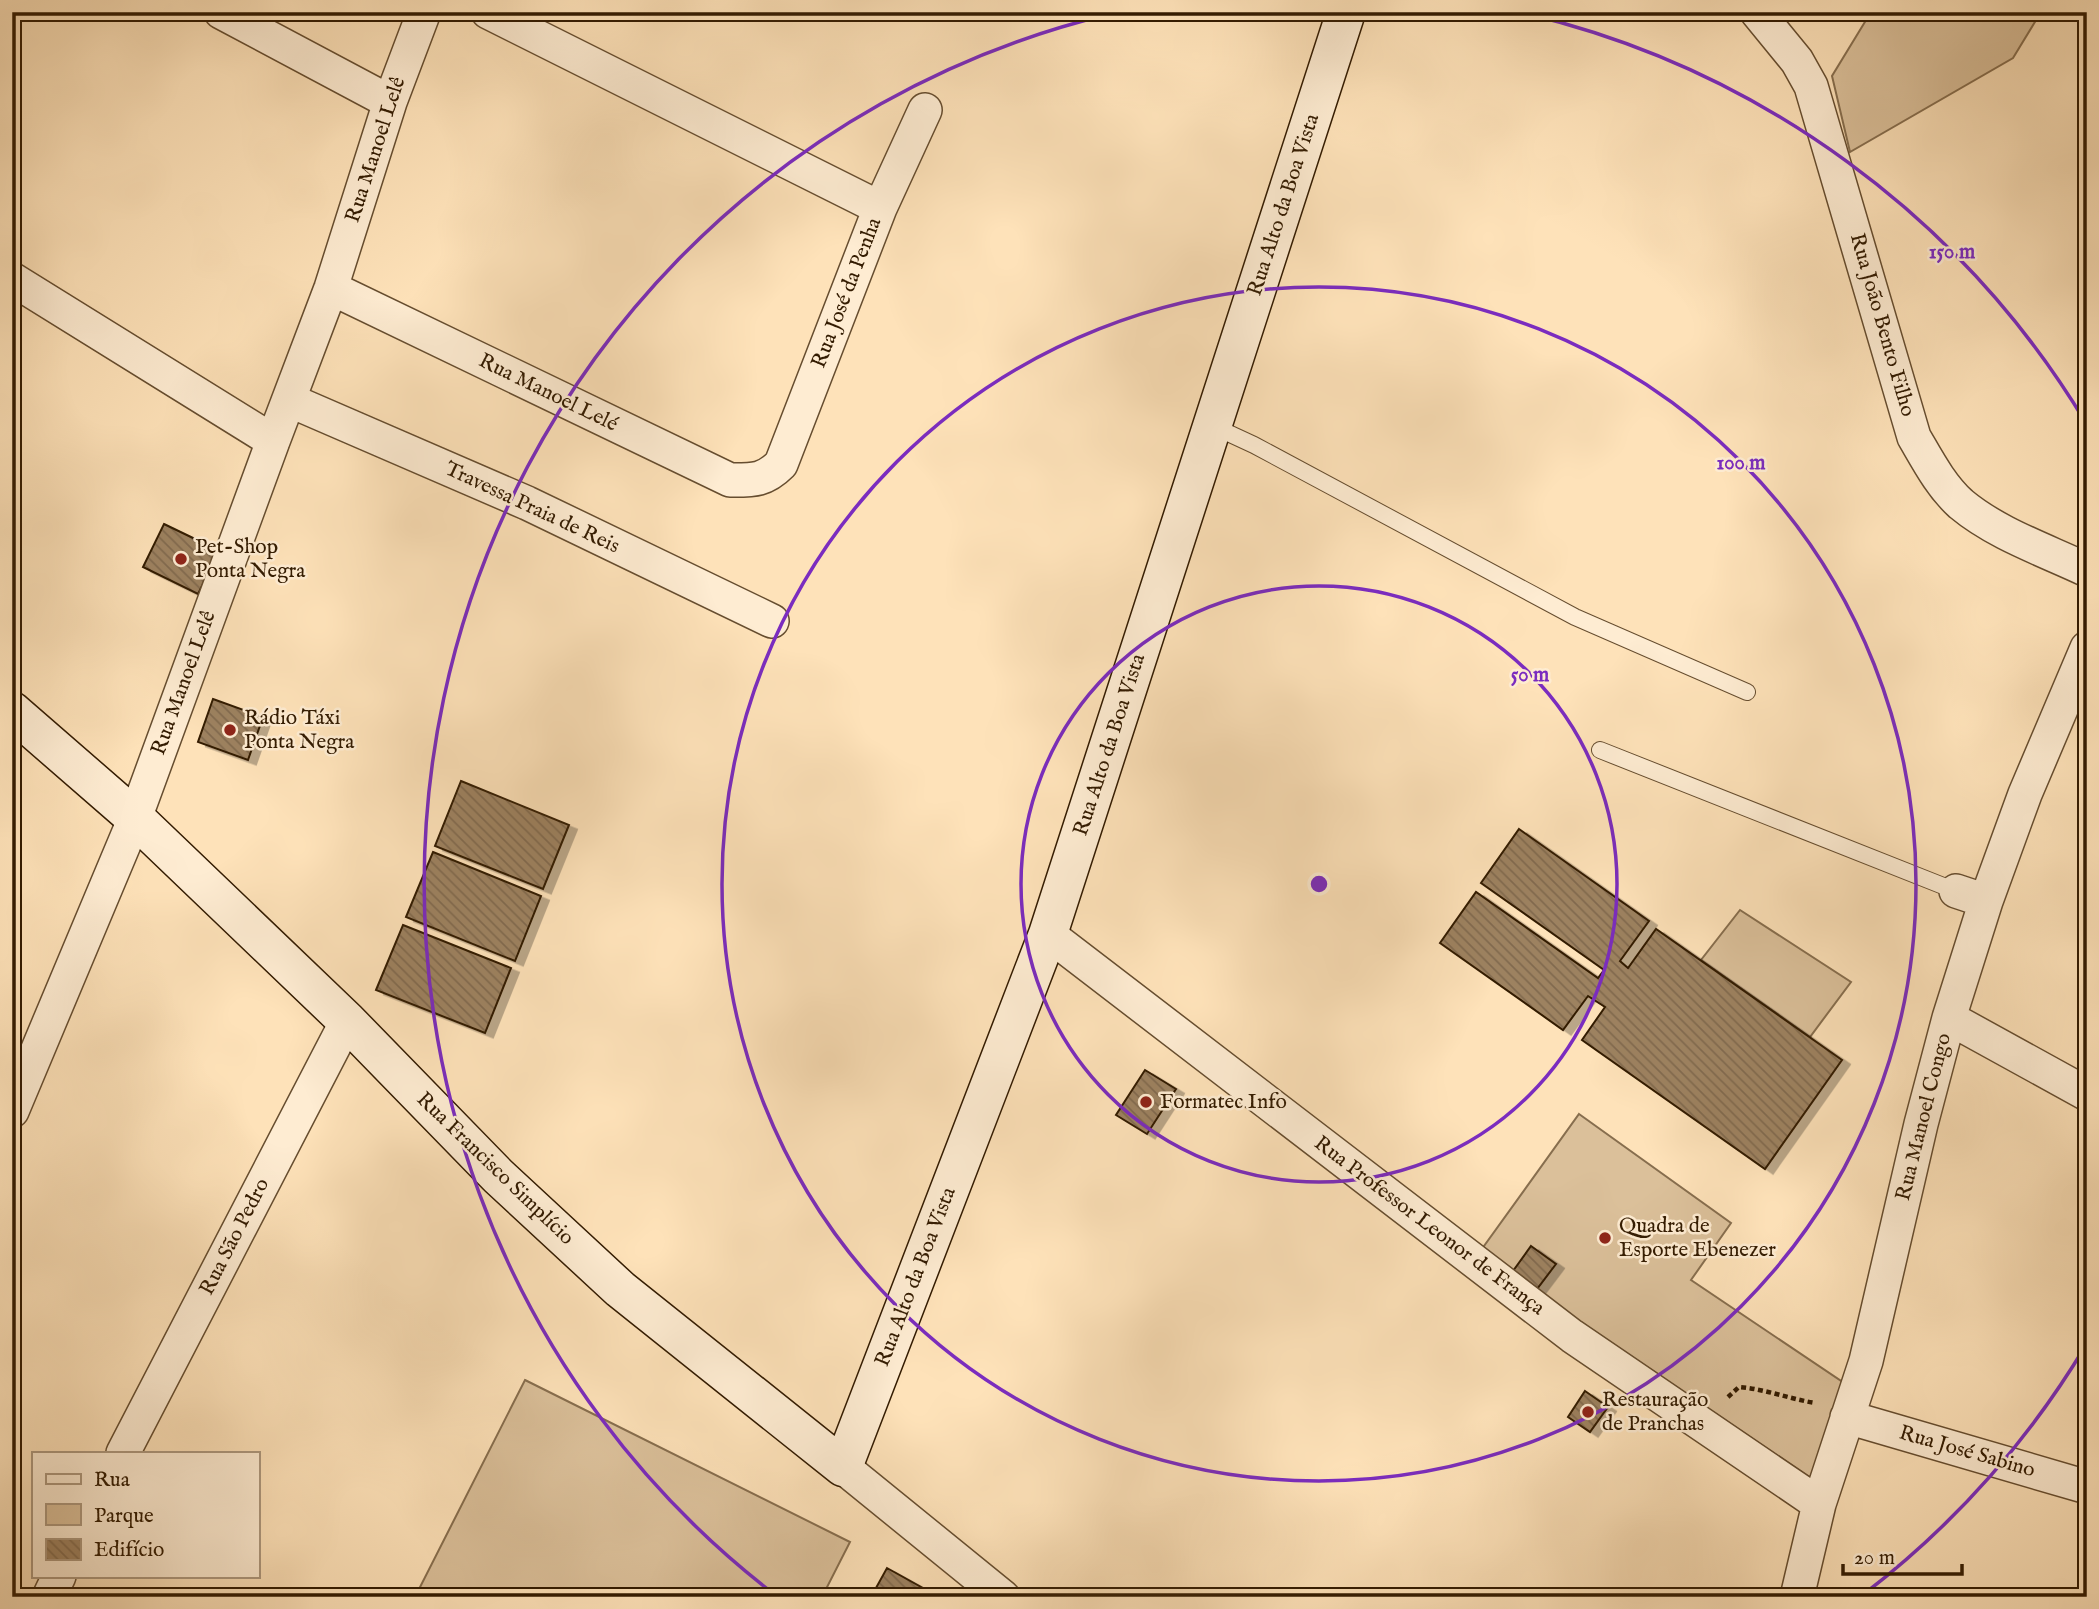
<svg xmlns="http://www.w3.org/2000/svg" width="2099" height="1609" font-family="'IM FELL English',serif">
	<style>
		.green { fill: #dbc09a; stroke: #876e4e; stroke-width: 2 }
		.building { fill: url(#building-back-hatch); stroke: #331b01; stroke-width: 2; filter: url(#shadow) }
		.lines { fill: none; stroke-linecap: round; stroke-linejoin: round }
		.lane-casing { stroke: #664d2f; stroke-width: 18 }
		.street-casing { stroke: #664d2f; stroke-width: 36 }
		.secondary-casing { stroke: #331b01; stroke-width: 41 }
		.path { stroke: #331b01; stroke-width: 4.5; stroke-dasharray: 5 3.5; stroke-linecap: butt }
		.lane { stroke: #feecd2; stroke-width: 16 }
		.street { stroke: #feecd2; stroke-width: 33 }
		.secondary { stroke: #feecd2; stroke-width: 38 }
		.ring { fill: none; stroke: #7b2cbf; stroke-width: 3.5 }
		.poi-dot { fill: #8f2418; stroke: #feecd2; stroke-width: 2.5 }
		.labels { text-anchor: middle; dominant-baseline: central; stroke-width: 5; stroke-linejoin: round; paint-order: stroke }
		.street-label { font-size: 21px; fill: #331b01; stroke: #feecd2 }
		.poi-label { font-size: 21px; fill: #331b01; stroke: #feecd2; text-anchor: start }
		.centre { fill: #7b2cbf; stroke: #feecd2; stroke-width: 3.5 }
		.ring-label { font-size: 21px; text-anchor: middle; font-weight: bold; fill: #7b2cbf; stroke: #feecd2; stroke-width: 5; stroke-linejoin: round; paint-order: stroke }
	</style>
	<defs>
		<pattern id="building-back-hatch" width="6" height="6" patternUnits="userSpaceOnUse" patternTransform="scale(1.75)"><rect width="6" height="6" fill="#9d8261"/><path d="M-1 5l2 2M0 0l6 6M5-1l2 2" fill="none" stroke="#816a4e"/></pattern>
		<filter id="shadow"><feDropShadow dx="8" dy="4.5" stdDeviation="0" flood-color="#0004"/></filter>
	</defs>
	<rect width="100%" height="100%" fill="#fee2b9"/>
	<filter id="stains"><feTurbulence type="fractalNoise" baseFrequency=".00286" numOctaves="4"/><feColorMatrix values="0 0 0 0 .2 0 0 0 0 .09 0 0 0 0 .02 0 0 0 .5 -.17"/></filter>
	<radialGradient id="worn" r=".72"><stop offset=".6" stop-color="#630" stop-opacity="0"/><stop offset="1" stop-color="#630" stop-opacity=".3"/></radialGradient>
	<path class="green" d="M1871,12H2041L2013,58L1850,152L1832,76Z
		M1740,910L1851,982L1810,1037L1701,960Z
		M1579,1114L1731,1223L1691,1280L1856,1391L1831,1492L1479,1253Z
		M525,1380L850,1542L822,1597H415Z"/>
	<path class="building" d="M164,524L220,551L198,594L143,567Z
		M213,699L263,717L248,760L198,742Z
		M461,781L569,825L543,889L435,846Z
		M1519,829L1649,921L1620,961L1628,968L1656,929L1842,1060L1765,1169L1582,1040L1605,1007L1588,996L1563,1030L1440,943L1476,892L1598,978L1604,970L1481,883Z
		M433,852L541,896L515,961L406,917Z
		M403,925L511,968L485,1033L376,990Z
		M1145,1070L1176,1089L1147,1134L1116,1115Z
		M1531,1246L1556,1264L1537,1289L1513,1271Z
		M1585,1391L1608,1407L1590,1432L1568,1417Z
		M887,1568L939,1597H871Z"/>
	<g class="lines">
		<defs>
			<path id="lane" d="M1213,426L1254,445L1575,617L1747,692
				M1600,750L1956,891"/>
			<path id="street" d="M221,12L390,102
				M488,12L880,208
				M1757,12L1797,61L1811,86L1914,437C1928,461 1941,486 1961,504C1997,534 2045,550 2087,570
				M12,279L273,441
				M331,288L730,480C753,480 764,481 781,464L880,208L925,110
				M289,400L527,503L772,621
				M1956,891L1986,901
				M1048,934L1572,1336L1819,1504
				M1949,1018L2087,1094
				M12,1111L135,818L273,441L331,288L390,102L424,12
				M1847,1417L2087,1487
				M123,1453L347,1021
				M843,1467L1003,1597
				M49,1597L59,1576
				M1797,1597L1819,1504L1866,1361L1921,1124L1949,1018L1986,901L2025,794L2087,648"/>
			<path id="secondary" d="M12,711L135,818L347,1021L498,1176L620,1289L843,1467L1048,934L1346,12"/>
		</defs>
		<use href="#lane" class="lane-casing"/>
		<use href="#street" class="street-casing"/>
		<use href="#secondary" class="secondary-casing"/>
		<path class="path" d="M1728,1397L1739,1387C1765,1389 1790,1399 1815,1403"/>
		<use href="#lane" class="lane"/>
		<use href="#street" class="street"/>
		<use href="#secondary" class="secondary"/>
	</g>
	<g class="ring">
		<circle cx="1319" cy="884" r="298"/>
		<circle cx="1319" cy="884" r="597"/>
		<path d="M2086 1345A895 895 0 0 1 1864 1594M774 1594A895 895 0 0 1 1110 14M1528 14A895 895 0 0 1 2086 423"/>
	</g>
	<g class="poi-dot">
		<circle cx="181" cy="559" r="7"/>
		<circle cx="230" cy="730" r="7"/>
		<circle cx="1146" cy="1102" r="7"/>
		<circle cx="1605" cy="1238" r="7"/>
		<circle cx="1588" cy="1412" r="7"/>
	</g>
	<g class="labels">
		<g class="street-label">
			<text transform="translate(376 150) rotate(-72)">Rua Manoel Lelê</text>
			<text transform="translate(1284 205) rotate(-72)">Rua Alto da Boa Vista</text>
			<text transform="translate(847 293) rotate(-69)">Rua José da Penha</text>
			<text transform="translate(1882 325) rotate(74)">Rua João Bento Filho</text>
			<text transform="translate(548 393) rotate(26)">Rua Manoel Lelé</text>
			<text transform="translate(532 508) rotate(25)">Travessa Praia de Reis</text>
			<text transform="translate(184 683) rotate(-70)">Rua Manoel Lelê</text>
			<text transform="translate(1110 745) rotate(-72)">Rua Alto da Boa Vista</text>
			<text transform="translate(1924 1117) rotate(-76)">Rua Manoel Congo</text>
			<text transform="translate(495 1169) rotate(44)">Rua Francisco Simplício</text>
			<text transform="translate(1429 1226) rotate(37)">Rua Professor Leonor de França</text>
			<text transform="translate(235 1237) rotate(-63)">Rua São Pedro</text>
			<text transform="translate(916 1277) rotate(-69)">Rua Alto da Boa Vista</text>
			<text transform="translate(1967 1452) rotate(16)">Rua José Sabino</text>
		</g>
		<g class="poi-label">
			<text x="195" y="547">Pet-Shop<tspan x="195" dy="24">Ponta Negra</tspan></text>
			<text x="244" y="718">Rádio Táxi<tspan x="244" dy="24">Ponta Negra</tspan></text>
			<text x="1160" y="1102">Formatec Info</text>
			<text x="1619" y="1226">Quadra de<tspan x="1619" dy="24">Esporte Ebenezer</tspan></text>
			<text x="1602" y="1400">Restauração<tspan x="1602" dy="24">de Pranchas</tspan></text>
		</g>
	</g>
	<circle cx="1319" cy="884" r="10" class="centre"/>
	<g class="ring-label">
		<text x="1952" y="258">150 m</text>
		<text x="1741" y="469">100 m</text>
		<text x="1530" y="681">50 m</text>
	</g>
	<rect width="2099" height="1609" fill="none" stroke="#fee2b9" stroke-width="42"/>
	<rect x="14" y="14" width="2071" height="1581" fill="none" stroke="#331b01" stroke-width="3.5"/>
	<rect x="21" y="21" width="2057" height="1567" fill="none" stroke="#331b01" stroke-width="2"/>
	<rect x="32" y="1452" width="228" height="126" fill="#feecd2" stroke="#ad987e" stroke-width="2"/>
	<rect x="46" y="1474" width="35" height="10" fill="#feecd2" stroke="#ad987e" stroke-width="2"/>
	<text x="94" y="1486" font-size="21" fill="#331b01">Rua</text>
	<rect x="46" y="1504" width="35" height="21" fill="#dbc09a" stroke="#ad987e" stroke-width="2"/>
	<text x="94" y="1522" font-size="21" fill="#331b01">Parque</text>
	<rect x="46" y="1539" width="35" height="21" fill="url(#building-back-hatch)" stroke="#ad987e" stroke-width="2"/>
	<text x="94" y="1556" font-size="21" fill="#331b01">Edifício</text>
	<path d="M1843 1564v10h119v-10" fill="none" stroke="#331b01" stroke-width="3.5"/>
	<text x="1854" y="1564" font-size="21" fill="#331b01" stroke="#feecd2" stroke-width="5" paint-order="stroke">20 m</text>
	<rect width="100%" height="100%" filter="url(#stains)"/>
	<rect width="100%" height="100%" fill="url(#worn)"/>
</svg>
